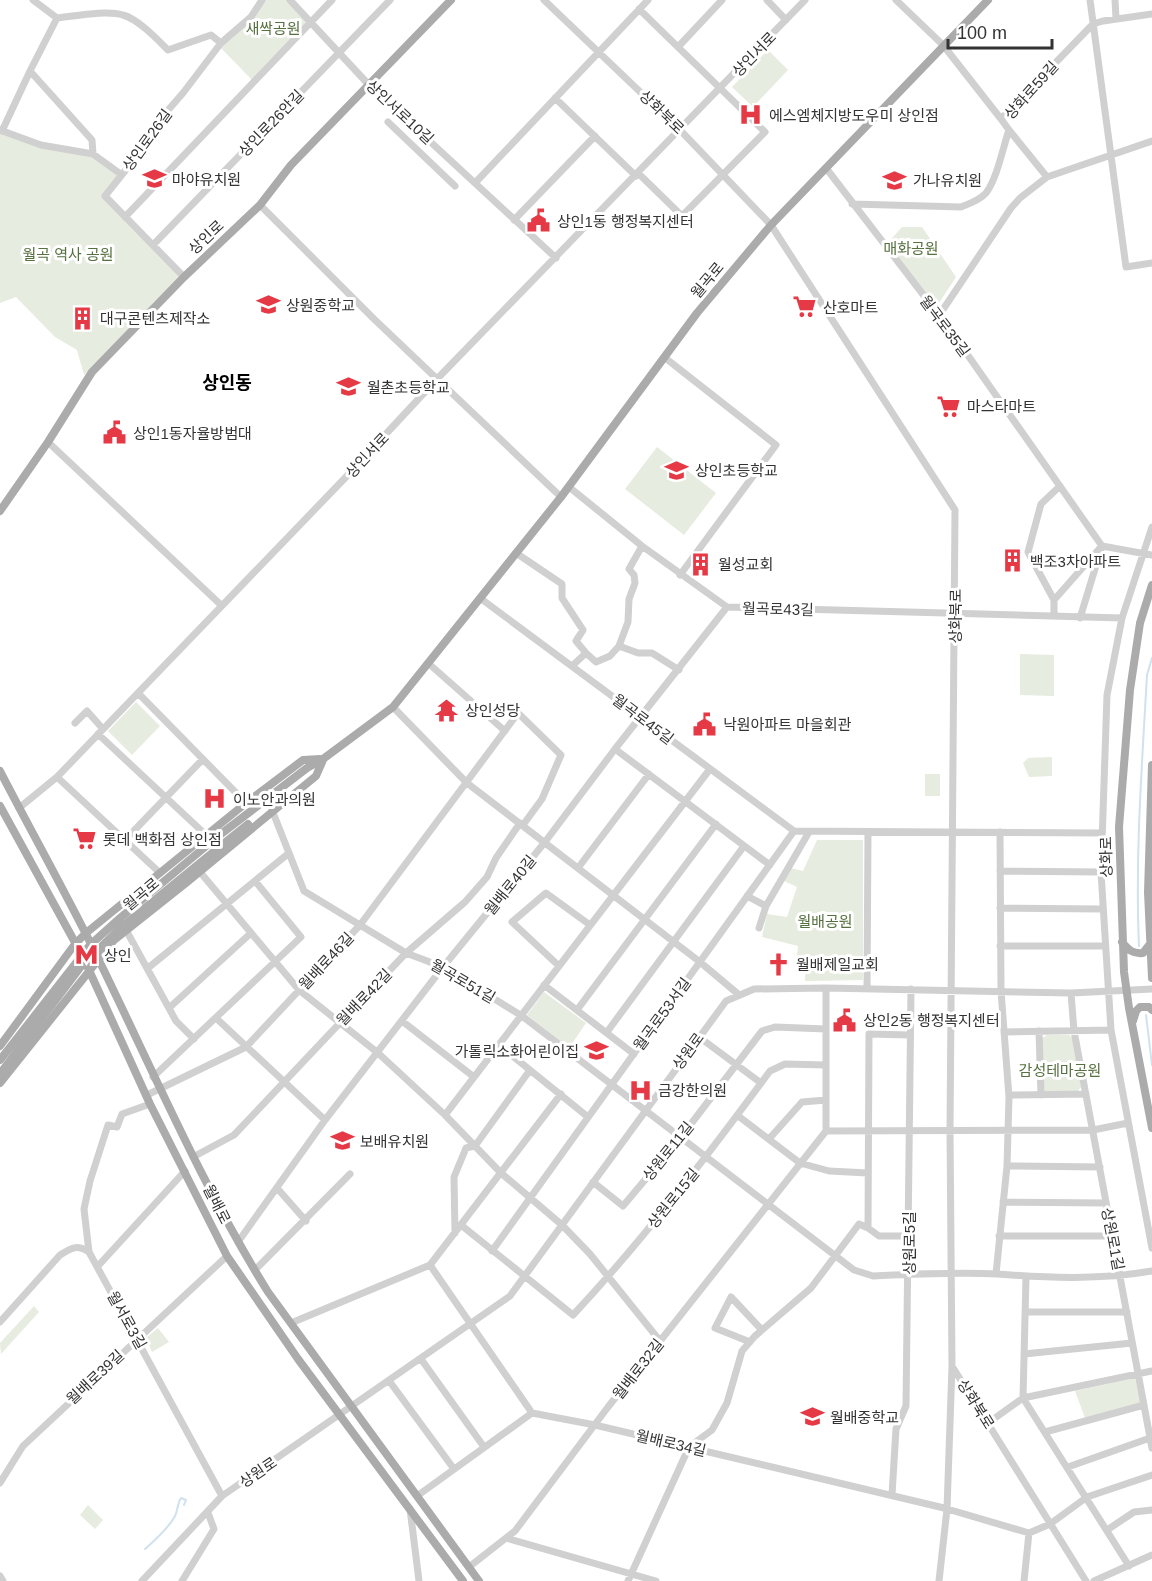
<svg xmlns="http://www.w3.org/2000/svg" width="1152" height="1581" font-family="Arial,'Noto Sans KR',sans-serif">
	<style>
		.green { fill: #e6ecdf }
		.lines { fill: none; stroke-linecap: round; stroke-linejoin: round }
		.stream { stroke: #cfe2ee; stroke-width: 2 }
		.minor { stroke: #d0d0d0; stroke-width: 7 }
		.major { stroke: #ababab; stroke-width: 8 }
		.major-bridge { stroke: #ababab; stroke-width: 8 }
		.labels { text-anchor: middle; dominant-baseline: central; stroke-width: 6; stroke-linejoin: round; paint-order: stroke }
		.park-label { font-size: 15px; fill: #56703f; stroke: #fff }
		.street-label { font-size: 15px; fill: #333; stroke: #fff }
		.poi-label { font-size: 15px; fill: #333; stroke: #fff; text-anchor: start }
		.quarter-label { font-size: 18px; font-weight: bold; fill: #000; stroke: #fff }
	</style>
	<rect width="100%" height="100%" fill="#fff"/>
	<path class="green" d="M262,0H290L313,22L254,82L219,46L251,17Z
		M768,50L788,70L753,107L732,87Z
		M0,130L41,145L93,154L122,175L105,196L184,277L84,375L77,350L55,337L16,297L0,303Z
		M902,227H922L956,277L937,306L930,307L884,247Z
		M657,447L716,493L684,535L625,489Z
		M1020,654L1054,655V696L1020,695Z
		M136,702L160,726L132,755L108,731Z
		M1052,757V776L1029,777L1023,763L1028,758Z
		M925,774H940V796H925Z
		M817,840H863V980L805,981L806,955L797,956L798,946L762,937L767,914L787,917L797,887L784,881L791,868L803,871Z
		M544,992L586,1023L569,1048L527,1015Z
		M1047,1035H1069L1073,1039L1081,1087L1077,1092L1046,1093L1043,1090L1041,1039Z
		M34,1306L39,1312L1,1354L0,1343Z
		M158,1328L169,1342L152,1352L146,1338Z
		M1135,1378L1141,1404L1085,1418L1075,1391Z
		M88,1505L103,1520L95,1529L80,1515Z"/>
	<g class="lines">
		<path class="stream" d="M1139,946C1135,856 1142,765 1147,675L1152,658
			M1146,1015L1152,1065
			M145,1549C155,1540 169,1528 175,1516C178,1510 177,1504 181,1498L186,1500L184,1505"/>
		<path class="minor" d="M33,0L57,18C76,16 106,10 123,15C138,19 157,39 168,50L211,35L221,43
			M290,0L369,85L556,258
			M544,0L680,130L771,225L955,510L950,1131L952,1366L1086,1581
			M767,0L786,20
			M896,0L943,45L1001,119
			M1090,0L1126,267L1152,263
			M1115,0L1116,18
			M678,47L722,0
			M30,71L92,140L93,154
			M555,98L636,176
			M388,122L455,186
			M0,130L41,145L93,154L122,175
			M1009,130L1047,177
			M2,131L30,71L57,18
			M826,168L948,327L1102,546L1152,555
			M638,173L682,216L765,132L639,9
			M475,183L648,0
			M852,204L961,207C969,204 980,200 986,193C997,179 1003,147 1009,130L1001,119L1093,24L1103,21L1152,14
			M260,205L374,319L561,497
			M125,217L332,0
			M514,220L595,136
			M153,245L390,0
			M184,277L105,196L160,127L156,124L183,93L221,43L251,17L262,0
			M938,317L1011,208L1020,198L1047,177L1152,141
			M664,357L776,445L680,575
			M48,442L221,605
			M569,487L642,546L727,607L1122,618
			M1152,527L1122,618L1107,695L1101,872L1111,1030L1152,1248
			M516,553L562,584V598L583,630L576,641L586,653
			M480,598L794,831L1101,833
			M1054,600L1100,548
			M1054,616V600L1028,552L1041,504L1060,486
			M1080,618L1102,546
			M619,646L638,653H652L679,670
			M428,663L505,731
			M572,666L586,653L596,662L610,656L619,646L628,622L629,599L635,583L634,575L629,569L642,546
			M138,693L246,803
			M393,707L467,783L700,962L738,994
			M75,723L87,711L103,729
			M98,734L206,835
			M615,749L770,865
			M57,777L160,873
			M19,808L57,777L345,478L437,379L805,0
			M272,810L304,891L406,953L443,967L522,1016L854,1270L873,1276C914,1274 956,1272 997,1274C1048,1278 1101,1280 1152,1271
			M125,840L203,759
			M578,868L649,774
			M1000,871L1101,872
			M200,872L299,990L378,1053L445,1115L501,1173L562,1225L590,1254L660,1341
			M747,896L766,906
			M1000,908L1102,909
			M759,928L766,906L809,832
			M126,930L176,1021L194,1039
			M1000,946H1105
			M559,966L512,922L546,893L590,925
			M148,968L289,853
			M544,985L634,1054
			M867,989L868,832
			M1071,993L1074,1031L1152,1448
			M169,1008L251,933
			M577,1010L716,824
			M216,1018L325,1120
			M402,1021L474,1077
			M1039,1031L1041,1095
			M607,1032L744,846
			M1004,1032L1111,1030
			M699,1037L761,1083
			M499,1045L588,1117
			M153,1077L301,937L255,881
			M147,1095L246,1047L360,925L518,713L561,755L542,799L523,825
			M1009,1095L1086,1094
			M445,1115L710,769
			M737,1115L800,1163L829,1171L868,1173
			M826,1131L1093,1130L1128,1123
			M769,1139L802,1102L826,1100
			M193,1157L234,1135L406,953L465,902L487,877L496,858L520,823
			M1007,1166L1100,1167
			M593,1182L623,1206L681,1137L762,1031L775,1027L826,1029
			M277,1188L306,1221
			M1003,1202L1106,1203
			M461,1225L573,1315C644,1239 708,1155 770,1071L785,1064L826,1065
			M455,1233L454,1177L466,1148L475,1146L530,1070
			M909,1236H879L868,1228L869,1034L910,1035
			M999,1236H1113
			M238,1242L325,1120L443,967L545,842L615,749L727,607
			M492,1251L794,831
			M89,1252L84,1209L90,1181L108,1125L117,1127L122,1114L150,1104
			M430,1265L532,1413
			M98,1266L185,1171
			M255,1270L350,1174
			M996,1274L1007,1166L1009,1097L1001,991L1000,832
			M1026,1277L1023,1398L1129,1566
			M1026,1312H1127
			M0,1322L60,1255C71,1248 77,1244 89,1252L222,1496
			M291,1323L430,1265L561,1094
			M750,1342L715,1328L731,1297L762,1330
			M1024,1354L1132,1343
			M421,1359L484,1447
			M390,1382L454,1469
			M988,1423L1023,1398L1152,1371
			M1045,1432L1144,1405
			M1068,1467L1150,1438
			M0,1483L23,1446L227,1256
			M892,1495L896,1429L906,1406L911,989
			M417,1496L532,1413L595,1425L944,1508L1029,1533
			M410,1509L419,1581
			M1107,1530L1134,1512L1152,1510
			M1029,1533L1050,1524L1087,1497L1152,1475
			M506,1538L656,1581
			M469,1567L515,1531L608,1407L826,1131V988
			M0,1576L3,1581
			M142,1581L222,1496L510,1296L726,1001L754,989L826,988L1071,993L1152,989
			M182,1581L214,1529L208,1513
			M628,1581L689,1447L712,1430L727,1403L742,1351L755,1336L811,1288L859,1224L868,1228
			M939,1581L947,1509L952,1366
			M1024,1581L1029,1533
			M1094,1581L1152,1555"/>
		<path class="major" d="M0,511L48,442L92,372L184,277L260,205L291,165L451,0
			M1152,585L1140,623L1130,690L1119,827L1124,972L1129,1008L1152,1128
			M1152,765L1148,892L1152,978
			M0,771C30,829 62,886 91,944C149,1061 199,1181 268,1292L479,1581
			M0,806L83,957L150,1104L227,1256L298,1359L463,1581
			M217,837L307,768L323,759L393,707L561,497L697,313L771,225L988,0
			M223,844L248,824
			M1122,942C1128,950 1133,954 1143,953L1150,944
			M1133,1021L1136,1011L1140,1007H1149L1152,1010
			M0,1046L75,944L86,933L246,803L303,760L320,759
			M0,1083L114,940L187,882L316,776L323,760"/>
		<path class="major-bridge" d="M0,1060L90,945L120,918L217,837
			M0,1074L82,965L124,925L223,844"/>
	</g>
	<defs>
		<symbol id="hospital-bare" viewBox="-9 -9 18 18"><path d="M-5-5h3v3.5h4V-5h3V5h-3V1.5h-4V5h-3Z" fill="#e63946" stroke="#fff" stroke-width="2.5" paint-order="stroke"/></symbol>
		<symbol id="school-bare" viewBox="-9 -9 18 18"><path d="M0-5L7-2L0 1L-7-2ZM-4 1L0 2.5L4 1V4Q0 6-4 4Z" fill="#e63946" stroke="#fff" stroke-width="2.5" paint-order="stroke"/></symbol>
		<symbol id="civic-bare" viewBox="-9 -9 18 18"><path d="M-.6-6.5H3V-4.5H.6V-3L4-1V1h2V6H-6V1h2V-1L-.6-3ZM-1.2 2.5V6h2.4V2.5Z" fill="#e63946" stroke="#fff" stroke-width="2.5" paint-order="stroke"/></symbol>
		<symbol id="supermarket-bare" viewBox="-9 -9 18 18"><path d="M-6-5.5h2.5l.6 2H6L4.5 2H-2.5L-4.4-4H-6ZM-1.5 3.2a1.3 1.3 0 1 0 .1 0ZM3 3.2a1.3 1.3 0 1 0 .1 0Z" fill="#e63946" stroke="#fff" stroke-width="2.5" paint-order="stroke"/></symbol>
		<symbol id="building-bare" viewBox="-9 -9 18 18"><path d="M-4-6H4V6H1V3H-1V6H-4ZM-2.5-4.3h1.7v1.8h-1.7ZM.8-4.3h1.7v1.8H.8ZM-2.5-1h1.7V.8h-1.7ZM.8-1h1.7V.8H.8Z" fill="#e63946" stroke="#fff" stroke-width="2.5" paint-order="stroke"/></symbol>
		<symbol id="temple-bare" viewBox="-9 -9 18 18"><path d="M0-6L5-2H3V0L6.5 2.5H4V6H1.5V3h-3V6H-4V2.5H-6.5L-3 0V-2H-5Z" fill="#e63946" stroke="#fff" stroke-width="2.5" paint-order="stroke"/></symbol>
		<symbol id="metro-bare" viewBox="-9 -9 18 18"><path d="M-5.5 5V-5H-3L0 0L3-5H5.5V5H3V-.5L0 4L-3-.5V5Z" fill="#e63946" stroke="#fff" stroke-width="2.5" paint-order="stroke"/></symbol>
		<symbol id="church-bare" viewBox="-9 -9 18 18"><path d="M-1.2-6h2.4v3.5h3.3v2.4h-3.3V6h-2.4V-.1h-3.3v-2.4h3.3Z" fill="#e63946" stroke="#fff" stroke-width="2.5" paint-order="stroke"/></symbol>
	</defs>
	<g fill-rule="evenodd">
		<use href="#hospital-bare" x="734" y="98" width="33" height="33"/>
		<use href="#school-bare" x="138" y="162" width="33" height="33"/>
		<use href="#school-bare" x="878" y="164" width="33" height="33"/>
		<use href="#civic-bare" x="522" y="204" width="33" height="33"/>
		<use href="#school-bare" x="252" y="288" width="33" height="33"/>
		<use href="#supermarket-bare" x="788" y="290" width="33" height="33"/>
		<use href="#building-bare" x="66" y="302" width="33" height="33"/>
		<use href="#school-bare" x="332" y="370" width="33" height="33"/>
		<use href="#supermarket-bare" x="932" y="390" width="33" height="33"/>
		<use href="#civic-bare" x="98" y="416" width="33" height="33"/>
		<use href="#school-bare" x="660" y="454" width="33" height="33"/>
		<use href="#building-bare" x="996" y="544" width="33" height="33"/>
		<use href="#building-bare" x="684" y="548" width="33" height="33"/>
		<use href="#temple-bare" x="430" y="694" width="33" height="33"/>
		<use href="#civic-bare" x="688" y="708" width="33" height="33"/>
		<use href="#hospital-bare" x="198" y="782" width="33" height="33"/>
		<use href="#supermarket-bare" x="68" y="822" width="33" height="33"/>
		<use href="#metro-bare" x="70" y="938" width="33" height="33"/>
		<use href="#church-bare" x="762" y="948" width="33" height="33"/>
		<use href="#civic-bare" x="828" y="1004" width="33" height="33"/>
		<use href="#school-bare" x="580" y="1034" width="33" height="33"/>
		<use href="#hospital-bare" x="624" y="1074" width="33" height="33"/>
		<use href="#school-bare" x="326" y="1124" width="33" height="33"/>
		<use href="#school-bare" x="796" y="1400" width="33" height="33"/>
	</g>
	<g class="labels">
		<g class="park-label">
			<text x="273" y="28">새싹공원</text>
			<text x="911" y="248">매화공원</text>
			<text x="68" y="254">월곡 역사 공원</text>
			<text x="825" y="921">월배공원</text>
			<text x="1060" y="1070">감성테마공원</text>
		</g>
		<g class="street-label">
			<text transform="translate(754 54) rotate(-46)">상인서로</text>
			<text transform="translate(1031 90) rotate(-48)">상화로59길</text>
			<text transform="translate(400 112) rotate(43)">상인서로10길</text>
			<text transform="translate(662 112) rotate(44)">상화북로</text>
			<text transform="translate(271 123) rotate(-46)">상인로26안길</text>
			<text transform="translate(147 140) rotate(-54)">상인로26길</text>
			<text transform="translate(206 237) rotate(-43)">상인로</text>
			<text transform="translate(707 280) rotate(-50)">월곡로</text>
			<text transform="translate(945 326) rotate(53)">월곡로35길</text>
			<text transform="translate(367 455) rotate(-47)">상인서로</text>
			<text transform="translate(778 609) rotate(1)">월곡로43길</text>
			<text transform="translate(955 616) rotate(-90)">상화북로</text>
			<text transform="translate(643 719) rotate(37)">월곡로45길</text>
			<text transform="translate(1106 857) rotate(-91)">상화로</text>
			<text transform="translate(510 885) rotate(-51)">월배로40길</text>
			<text transform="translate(141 894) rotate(-40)">월곡로</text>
			<text transform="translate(326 961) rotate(-47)">월배로46길</text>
			<text transform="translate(463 981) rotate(30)">월곡로51길</text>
			<text transform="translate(364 997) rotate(-46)">월배로42길</text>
			<text transform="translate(662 1014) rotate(-54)">월곡로53서길</text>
			<text transform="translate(688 1051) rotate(-54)">상원로</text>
			<text transform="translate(668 1151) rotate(-51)">상원로11길</text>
			<text transform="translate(673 1198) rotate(-51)">상원로15길</text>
			<text transform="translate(217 1204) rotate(63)">월배로</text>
			<text transform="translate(1113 1239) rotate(79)">상원로1길</text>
			<text transform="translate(909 1243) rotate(-90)">상원로5길</text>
			<text transform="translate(127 1320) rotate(61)">월서로3길</text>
			<text transform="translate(638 1369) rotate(-52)">월배로32길</text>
			<text transform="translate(95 1377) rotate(-43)">월배로39길</text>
			<text transform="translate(976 1404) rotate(58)">상화북로</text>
			<text transform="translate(671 1443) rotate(13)">월배로34길</text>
			<text transform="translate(258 1472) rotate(-34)">상원로</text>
		</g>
		<g class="poi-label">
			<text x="769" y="115">에스엠체지방도우미 상인점</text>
			<text x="172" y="179">마야유치원</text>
			<text x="913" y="180">가나유치원</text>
			<text x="557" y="221">상인1동 행정복지센터</text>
			<text x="286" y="305">상원중학교</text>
			<text x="823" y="307">산호마트</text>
			<text x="100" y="318">대구콘텐츠제작소</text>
			<text x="367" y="387">월촌초등학교</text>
			<text x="967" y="406">마스타마트</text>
			<text x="133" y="433">상인1동자율방범대</text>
			<text x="695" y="470">상인초등학교</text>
			<text x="1030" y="561">백조3차아파트</text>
			<text x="718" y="564">월성교회</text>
			<text x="465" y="710">상인성당</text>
			<text x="723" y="724">낙원아파트 마을회관</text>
			<text x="233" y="799">이노안과의원</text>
			<text x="103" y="839">롯데 백화점 상인점</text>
			<text x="104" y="955">상인</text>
			<text x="796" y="964">월배제일교회</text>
			<text x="863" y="1020">상인2동 행정복지센터</text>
			<text x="579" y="1051" text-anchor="end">가톨릭소화어린이집</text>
			<text x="658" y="1090">금강한의원</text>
			<text x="360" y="1141">보배유치원</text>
			<text x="830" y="1417">월배중학교</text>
		</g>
		<g class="quarter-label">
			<text x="227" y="383">상인동</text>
		</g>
	</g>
	<path d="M948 39v9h104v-9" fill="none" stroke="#333333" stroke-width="3"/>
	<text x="957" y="39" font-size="18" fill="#333333" stroke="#ffffff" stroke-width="4.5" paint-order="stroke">100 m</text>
</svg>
